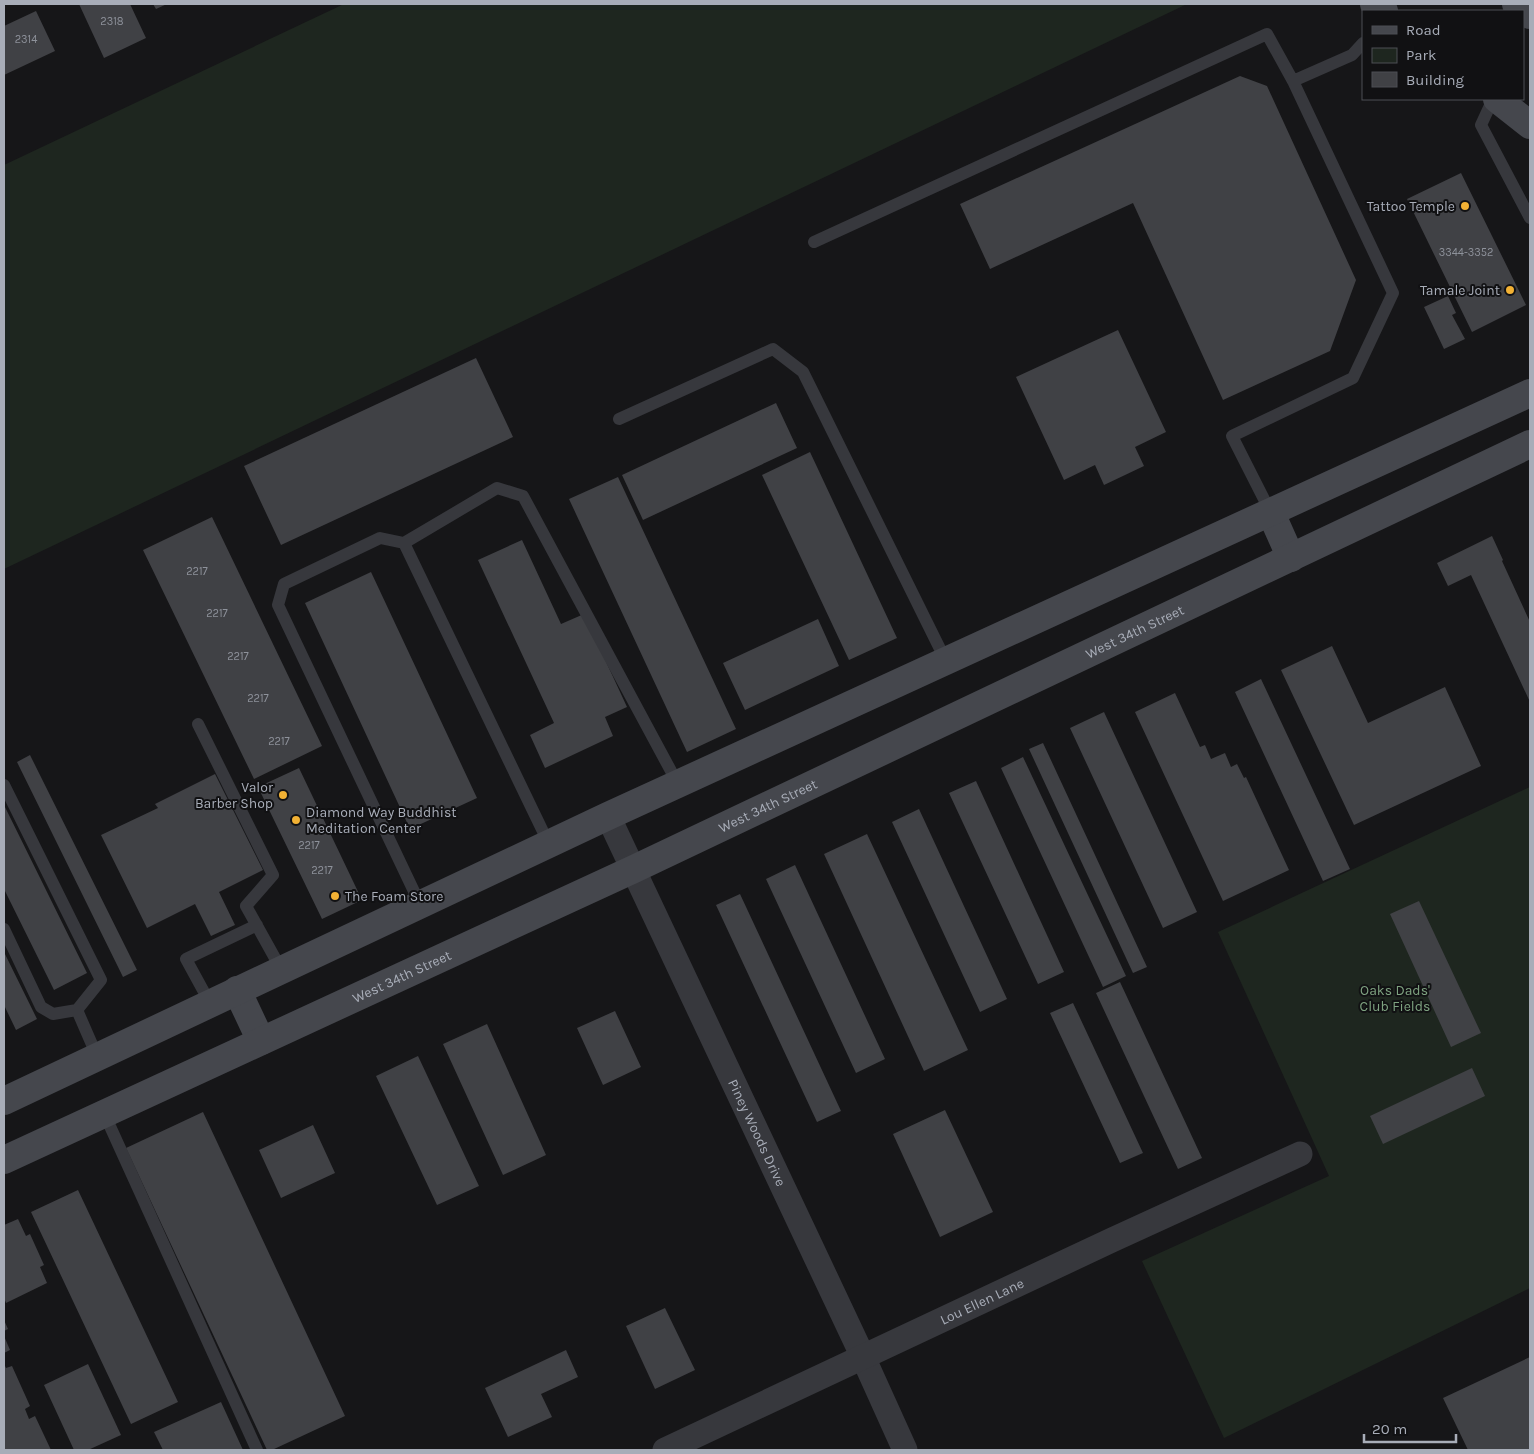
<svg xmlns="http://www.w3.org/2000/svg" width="1534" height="1454" font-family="Karla,sans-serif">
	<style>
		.green { fill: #1e261f }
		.building { fill: #404145 }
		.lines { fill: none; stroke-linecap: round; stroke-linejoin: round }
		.lane { stroke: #37383d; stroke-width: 12 }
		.street { stroke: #37383d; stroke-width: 25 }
		.secondary { stroke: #45474d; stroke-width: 28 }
		.poi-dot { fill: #f2b134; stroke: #111113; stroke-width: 2 }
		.labels { text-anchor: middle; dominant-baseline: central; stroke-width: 4; stroke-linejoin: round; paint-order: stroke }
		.number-label { font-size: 11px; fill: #8e929b }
		.poi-label { font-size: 14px; fill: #a8adb8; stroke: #111113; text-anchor: end }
		.street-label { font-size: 14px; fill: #a8adb8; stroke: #111113 }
		.park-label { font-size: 14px; fill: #7fa381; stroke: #111113 }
	</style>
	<rect width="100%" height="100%" fill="#161618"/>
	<path class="green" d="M344,4H1187L4,569V165Z
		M1530,787V1288L1224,1438L1142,1261L1329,1176L1218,932Z"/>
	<path class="building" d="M79,4H130L146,38L104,58Z
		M153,4H167L156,9Z
		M36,11L55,51L4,75V26Z
		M1240,76L1267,86L1356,280L1330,351L1223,400L1133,203L990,269L960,204Z
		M1461,173L1526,305L1472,332L1407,199Z
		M1448,296L1456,313L1452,315L1465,339L1444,349L1424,307Z
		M1118,330L1166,432L1135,447L1144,466L1104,485L1095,465L1064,480L1016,377Z
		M476,358L513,437L281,545L244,466Z
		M776,403L797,448L643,520L622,475Z
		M810,452L897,638L849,660L762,475Z
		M618,477L736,729L687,752L569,499Z
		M212,517L322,746L254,779L143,550Z
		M1492,536L1503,560L1502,561L1530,622V702L1471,575L1448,586L1437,563Z
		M522,540L561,624L584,614L627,707L605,717L613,736L545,768L530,735L554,723L478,560Z
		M371,572L477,798L410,829L305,603Z
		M818,619L839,666L745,710L723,663Z
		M1332,646L1368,723L1445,687L1481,766L1354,825L1281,670Z
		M1261,679L1350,869L1323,881L1235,692Z
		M1175,693L1200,747L1205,745L1211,759L1225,753L1231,767L1237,764L1244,778L1246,777L1289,870L1223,901L1135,712Z
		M1104,712L1197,912L1163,928L1070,728Z
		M1043,743L1147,967L1133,973L1029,749Z
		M30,755L137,970L123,977L17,762Z
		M1023,757L1126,976L1103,987L1001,768Z
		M299,768L362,900L322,919L258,787Z
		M215,774L263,870L219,892L235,925L211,936L195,904L147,928L101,835L158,808L155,804Z
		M976,781L1064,972L1038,984L949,793Z
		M4,805L87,973L54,990L4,889Z
		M919,809L1007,999L980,1012L892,822Z
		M867,834L968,1050L924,1071L824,854Z
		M795,865L885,1059L856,1073L766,879Z
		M740,894L841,1111L817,1122L716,905Z
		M1419,901L1481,1033L1451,1047L1390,914Z
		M4,952L37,1019L16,1030L4,1005Z
		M1120,982L1202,1158L1178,1169L1096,993Z
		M1073,1003L1143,1153L1120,1163L1050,1013Z
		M615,1011L641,1067L603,1085L577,1028Z
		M487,1024L546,1155L503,1175L443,1044Z
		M418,1056L479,1186L437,1205L376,1076Z
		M1472,1068L1485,1096L1383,1144L1370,1116Z
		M945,1110L993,1212L940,1237L893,1134Z
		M203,1112L345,1416L272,1450H267L126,1148Z
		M313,1125L335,1173L281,1198L259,1150Z
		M78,1190L178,1402L131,1424L31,1212Z
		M18,1219L26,1236L30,1234L44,1265L40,1267L47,1283L6,1303L4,1298V1225Z
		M665,1308L695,1370L655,1389L626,1326Z
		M4,1320L8,1329L4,1331Z
		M4,1336L10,1350L4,1353Z
		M566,1350L578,1377L541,1394L552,1417L508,1437L485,1388Z
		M1530,1357V1450H1468L1443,1398Z
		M4,1364L6,1368L12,1366L30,1406L25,1409L29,1419L35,1416L51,1450H4Z
		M88,1364L121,1435L88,1450H74L44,1385Z
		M221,1402L243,1450H163L154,1432Z"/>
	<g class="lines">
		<path class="lane" d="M1493,99L1481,125L1530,218
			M814,242L1267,34L1293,81L1352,55L1363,43
			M619,419L773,349L803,372L946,661
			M1271,513L1232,436L1353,378L1393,293L1293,81
			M404,543L497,488L523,496L678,784
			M198,724L273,875L246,906L281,969
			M4,785L101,980L77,1010L53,1014L41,1007L4,929
			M420,904L278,605L284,584L380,538L404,543L549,844
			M210,1003L186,959L257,925
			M77,1010L97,1056
			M104,1113L257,1450"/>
		<g class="street">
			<path id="s1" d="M608,816L863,1357L905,1450"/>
			<path id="s2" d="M665,1450L1112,1240L1300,1154"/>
		</g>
		<g class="secondary">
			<path d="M1374,4L1384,11"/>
			<path d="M1516,4L1530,15"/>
			<path d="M1497,99L1530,125"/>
			<path d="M1271,513L1291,558"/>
			<path d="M237,990L261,1041"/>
			<path d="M4,1101L608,816L1530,393"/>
			<path id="s3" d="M4,1160L634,869L1530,444"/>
		</g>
	</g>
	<g class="poi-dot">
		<circle cx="1465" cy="206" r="5"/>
		<circle cx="1510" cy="290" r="5"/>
		<circle cx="283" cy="795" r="5"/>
		<circle cx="296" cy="820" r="5"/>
		<circle cx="335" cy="896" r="5"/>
	</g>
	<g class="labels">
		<g class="number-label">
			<text x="112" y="21">2318</text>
			<text x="26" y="39">2314</text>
			<text x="1466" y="252">3344-3352</text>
			<text x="197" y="571">2217</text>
			<text x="217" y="613">2217</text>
			<text x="238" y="656">2217</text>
			<text x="258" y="698">2217</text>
			<text x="279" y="741">2217</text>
			<text x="309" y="845">2217</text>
			<text x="322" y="870">2217</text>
		</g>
		<g class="poi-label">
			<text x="1455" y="206">Tattoo Temple</text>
			<text x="1500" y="290">Tamale Joint</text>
			<text x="273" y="787">Valor<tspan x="273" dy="16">Barber Shop</tspan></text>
			<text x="306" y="812" text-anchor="start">Diamond Way Buddhist<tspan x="306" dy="16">Meditation Center</tspan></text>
			<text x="345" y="896" text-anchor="start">The Foam Store</text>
		</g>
		<g class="street-label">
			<text stroke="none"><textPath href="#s3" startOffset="1248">West 34th Street</textPath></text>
			<text stroke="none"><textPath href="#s3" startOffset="842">West 34th Street</textPath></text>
			<text stroke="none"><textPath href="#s3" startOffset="438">West 34th Street</textPath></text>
			<text stroke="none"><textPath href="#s1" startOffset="350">Piney Woods Drive</textPath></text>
			<text stroke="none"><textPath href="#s2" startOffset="350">Lou Ellen Lane</textPath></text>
		</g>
		<g class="park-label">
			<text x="1395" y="990">Oaks Dads'<tspan x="1395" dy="16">Club Fields</tspan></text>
		</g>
	</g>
	<rect width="1534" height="1454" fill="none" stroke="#a8adb8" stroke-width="10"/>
	<rect x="1362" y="10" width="162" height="90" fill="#111113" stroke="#4d4f55"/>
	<rect x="1372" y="26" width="25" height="8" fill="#45474d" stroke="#4d4f55"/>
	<text x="1406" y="35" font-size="15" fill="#a8adb8">Road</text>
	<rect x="1372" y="48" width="25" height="15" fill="#1e261f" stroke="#4d4f55"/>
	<text x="1406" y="60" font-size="15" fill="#a8adb8">Park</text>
	<rect x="1372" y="72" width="25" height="15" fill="#404145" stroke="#4d4f55"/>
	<text x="1406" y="85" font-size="15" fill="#a8adb8">Building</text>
	<path d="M1364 1434v8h92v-8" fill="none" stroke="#a8adb8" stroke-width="2.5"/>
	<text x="1372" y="1434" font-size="15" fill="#a8adb8" stroke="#111113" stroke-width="4" paint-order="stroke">20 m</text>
</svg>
